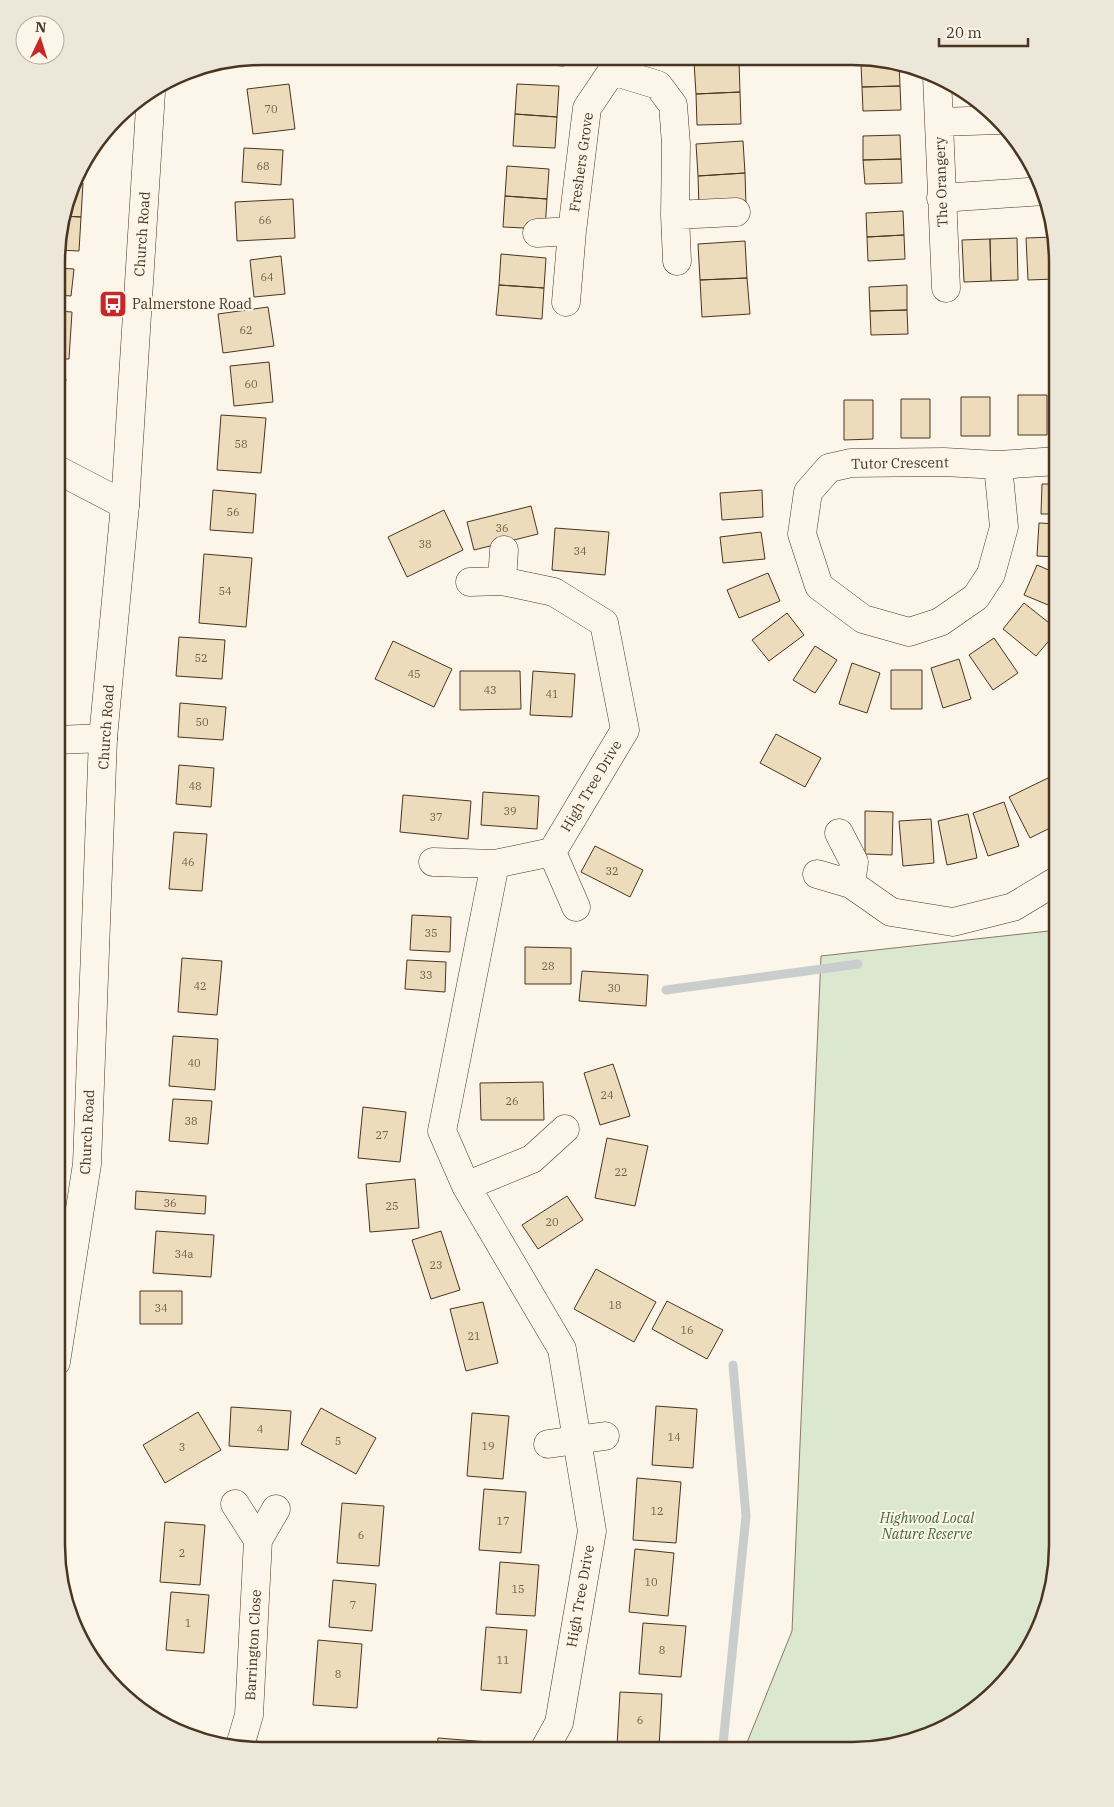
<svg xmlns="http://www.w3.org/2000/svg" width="1114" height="1807" font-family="'IBM Plex Serif',serif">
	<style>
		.green { fill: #dce7d0; stroke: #887966 }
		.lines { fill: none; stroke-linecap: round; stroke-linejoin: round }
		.stream { stroke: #c9cecd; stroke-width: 9 }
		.building { fill: #ecdcbc; stroke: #4a3520 }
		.minor-casing { stroke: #4a3520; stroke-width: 29 }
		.major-casing { stroke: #4a3520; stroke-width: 29 }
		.minor { stroke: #fbf6e9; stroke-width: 28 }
		.major { stroke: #fbf6e9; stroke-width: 28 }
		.labels { text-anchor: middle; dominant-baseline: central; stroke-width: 4; stroke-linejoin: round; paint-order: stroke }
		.number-label { font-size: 11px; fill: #725f47 }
		.street-label { font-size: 14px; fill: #4a3520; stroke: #fbf6e9 }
		.poi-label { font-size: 14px; fill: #4a3520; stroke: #fbf6e9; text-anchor: start }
		.park-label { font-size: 14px; font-style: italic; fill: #436837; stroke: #fbf6e9 }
		.rim { fill: none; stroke: #4a3520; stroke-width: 2.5 }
	</style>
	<rect width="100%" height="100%" fill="#fbf6e9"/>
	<path class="green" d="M1058,930L1057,1559L1047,1612L1015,1670L978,1708L931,1735L852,1751L744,1750L792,1631L821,956Z"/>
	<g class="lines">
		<path class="stream" d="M666,990L858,964
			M724,1750L723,1744L746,1516L733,1365"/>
	</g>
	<path class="building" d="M262,56H297L257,61V57Z
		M519,57H565L564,66L519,63Z
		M739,61L740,92L696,94L694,62Z
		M895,62L899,63L900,86L862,87L861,63Z
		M289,84L295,129L253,134L247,89Z
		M517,84L559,86L557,117L515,114Z
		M900,86L901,110L863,111L862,87Z
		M740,92L741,124L697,125L696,94Z
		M515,114L557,117L555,148L513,146Z
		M900,135L901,159L863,160V136Z
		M743,141L745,173L698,176L696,144Z
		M244,148L283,150L281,185L242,182Z
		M901,159L902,183L865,184L863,160Z
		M507,166L549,169L547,199L505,196Z
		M745,173L746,206L699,207L698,176Z
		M74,182L83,183L81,217L64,216Z
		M505,196L547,199L545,229L503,227Z
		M293,199L295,238L237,241L235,202Z
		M903,211L904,235L867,237L866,213Z
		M64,216L81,217L79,251L58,250V235Z
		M904,235L905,259L868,261L867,237Z
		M1053,237L1055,279L1028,280L1026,238Z
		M1017,238L1018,280L991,281L990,239Z
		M990,239L991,281L964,282L962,240Z
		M745,241L747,278L700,280L698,244Z
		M1054,242L1058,262V279H1055Z
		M501,254L546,258L544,288L499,285Z
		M281,256L285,294L254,297L250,260Z
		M58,268L74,269L71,296L58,295Z
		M747,278L750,314L702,317L700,280Z
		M499,285L544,288L542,319L496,315Z
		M907,285V310L870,311L869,287Z
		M268,307L274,346L223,353L218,314Z
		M907,310L908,334L871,335L870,311Z
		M58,311L72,312L69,359H58Z
		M269,362L273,402L234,406L230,366Z
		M58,378L66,379L59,424H58Z
		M1018,395H1047V435H1018Z
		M961,397H990V436H961Z
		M901,399H930V438H901Z
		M844,400H873V439L844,440Z
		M221,415L266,418L261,473L217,470Z
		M1042,484H1058V514H1041Z
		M213,490L256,494L253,533L210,530Z
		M762,490L763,517L722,520L720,493Z
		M531,506L538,534L474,550L467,522Z
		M444,510L463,550L407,577L388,537Z
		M1039,523L1058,524V557L1037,556Z
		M555,528L609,532L605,575L552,570Z
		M761,532L765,559L723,563L720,537Z
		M204,554L252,558L246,627L199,623Z
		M1037,565L1058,574V609L1024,595Z
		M768,573L780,601L739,618L727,590Z
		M1024,603L1058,630L1036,656L1003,629Z
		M787,613L804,635L769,661L752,640Z
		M179,637L225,640L222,679L176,676Z
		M994,638L1018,673L993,690L969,655Z
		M393,641L452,669L434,707L375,679Z
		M815,646L837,660L815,693L793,680Z
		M959,659L971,699L943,708L931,668Z
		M852,663L880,673L867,713L839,704Z
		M891,670H922V709H891Z
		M460,671H520L521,709L460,710Z
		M533,671L575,674L572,717L530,715Z
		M180,703L226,707L223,740L178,737Z
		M776,734L821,758L805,787L760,763Z
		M179,765L214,768L211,807L176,804Z
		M1048,778L1058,796V824L1030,838L1009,797Z
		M483,792L539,796L537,829L481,825Z
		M403,795L471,801L468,839L400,832Z
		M1004,802L1019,846L988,856L973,813Z
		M865,811L893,812L892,855L865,854Z
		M968,814L977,858L947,865L938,821Z
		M931,819L934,863L903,866L899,821Z
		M174,832L207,834L202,891L169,889Z
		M595,846L643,870L630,897L581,872Z
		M412,915L451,917L450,952L410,950Z
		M525,947L571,948V984H525Z
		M182,958L222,961L217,1015L178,1012Z
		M407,960L446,962L445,992L405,989Z
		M582,971L648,975L646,1006L579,1001Z
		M173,1036L218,1039L215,1090L169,1086Z
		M613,1064L630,1116L600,1125L584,1073Z
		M543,1082L544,1120H481L480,1083Z
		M173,1099L212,1101L208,1144L169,1141Z
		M363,1107L406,1112L400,1162L358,1158Z
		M607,1138L648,1146L635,1206L595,1198Z
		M415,1179L419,1228L370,1232L366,1184Z
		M136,1191L206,1196L205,1214L135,1209Z
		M567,1196L583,1220L538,1249L522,1225Z
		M156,1231L214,1235L211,1277L153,1273Z
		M441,1231L460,1290L431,1299L412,1240Z
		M596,1269L656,1302L634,1342L574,1309Z
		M140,1291H182V1324H140Z
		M667,1301L723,1330L707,1359L652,1329Z
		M483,1302L498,1363L466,1371L450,1309Z
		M656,1406L697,1409L693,1468L652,1465Z
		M231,1407L291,1411L288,1450L229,1446Z
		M321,1408L376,1438L356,1474L301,1444Z
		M198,1412L221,1450L165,1483L143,1445Z
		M472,1413L509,1416L503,1479L467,1476Z
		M637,1478L681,1482L676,1543L633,1540Z
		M484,1489L526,1492L521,1553L479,1550Z
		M342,1503L384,1506L379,1566L337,1563Z
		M165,1522L205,1525L200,1585L160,1582Z
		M635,1549L674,1553L668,1616L629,1612Z
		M500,1562L539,1565L535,1616L496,1614Z
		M333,1580L376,1584L372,1631L329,1627Z
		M171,1592L209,1595L204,1653L166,1650Z
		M643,1623L686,1626L681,1677L639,1674Z
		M486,1627L527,1630L521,1693L481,1690Z
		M318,1640L362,1644L357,1708L313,1705Z
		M620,1692L662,1694L659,1748L617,1746Z
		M164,1721L220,1741L219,1745L183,1735L163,1724Z
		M438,1738L501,1743V1750H437Z"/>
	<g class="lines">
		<defs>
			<path id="minor" d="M612,57V71L658,85L673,105L676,144L675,215L736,212
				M937,76L946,288
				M939,122L999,120
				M941,198L1044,191
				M675,215L677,261
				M537,233L572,231
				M566,302L572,231L587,108L612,71
				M998,465L1004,527L991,574L976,597L940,622L909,632L863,619L819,586L802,534L808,492L829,468L851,463L944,462L998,465L1058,461
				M58,470L125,505
				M502,581L504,550
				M470,582L502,581L554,592L604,623L625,730L552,852L495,864L442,1131L466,1186L562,1349L592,1531L559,1723L544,1750
				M57,740L103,738
				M839,833L854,862L851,884L891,912L953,922L1013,907L1058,880
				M552,852L576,907
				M433,862L495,864
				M817,874L851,884
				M466,1186L532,1159L565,1129
				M548,1444L605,1436
				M235,1504L258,1540L249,1715L239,1749
				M258,1540L276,1509"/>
			<path id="major" d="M56,1362L87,1164L103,738L125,505L151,92"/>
		</defs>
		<use href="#minor" class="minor-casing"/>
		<use href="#major" class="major-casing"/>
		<use href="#minor" class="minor"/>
		<use href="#major" class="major"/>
	</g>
	<defs>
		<symbol id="bus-square" viewBox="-11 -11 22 22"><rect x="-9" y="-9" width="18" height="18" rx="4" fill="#c62828" stroke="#fbf6e9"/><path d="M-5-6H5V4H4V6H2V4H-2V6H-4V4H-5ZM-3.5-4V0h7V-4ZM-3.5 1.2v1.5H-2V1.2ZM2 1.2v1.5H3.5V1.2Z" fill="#fff"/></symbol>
	</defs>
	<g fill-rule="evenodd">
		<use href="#bus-square" x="97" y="288" width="32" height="32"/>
	</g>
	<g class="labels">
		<g class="number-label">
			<text x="271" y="109">70</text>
			<text x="263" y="166">68</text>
			<text x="265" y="220">66</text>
			<text x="267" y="277">64</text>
			<text x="246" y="330">62</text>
			<text x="251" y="384">60</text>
			<text x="241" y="444">58</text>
			<text x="233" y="512">56</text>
			<text x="502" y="528">36</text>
			<text x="425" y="544">38</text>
			<text x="580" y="551">34</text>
			<text x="225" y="591">54</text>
			<text x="201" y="658">52</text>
			<text x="414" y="674">45</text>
			<text x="490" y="690">43</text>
			<text x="552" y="694">41</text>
			<text x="202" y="722">50</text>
			<text x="195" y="786">48</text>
			<text x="510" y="811">39</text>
			<text x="436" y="817">37</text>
			<text x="188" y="862">46</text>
			<text x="612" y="871">32</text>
			<text x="431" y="933">35</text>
			<text x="548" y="966">28</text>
			<text x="426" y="975">33</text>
			<text x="200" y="986">42</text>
			<text x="614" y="988">30</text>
			<text x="194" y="1063">40</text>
			<text x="607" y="1095">24</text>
			<text x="512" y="1101">26</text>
			<text x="191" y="1121">38</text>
			<text x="382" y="1135">27</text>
			<text x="621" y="1172">22</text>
			<text x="170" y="1203">36</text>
			<text x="392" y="1206">25</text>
			<text x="552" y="1222">20</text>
			<text x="184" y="1254">34a</text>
			<text x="436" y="1265">23</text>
			<text x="615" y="1305">18</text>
			<text x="161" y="1308">34</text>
			<text x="687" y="1330">16</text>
			<text x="474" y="1336">21</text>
			<text x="260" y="1429">4</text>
			<text x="674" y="1437">14</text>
			<text x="338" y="1441">5</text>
			<text x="488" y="1446">19</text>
			<text x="182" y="1447">3</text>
			<text x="657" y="1511">12</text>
			<text x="503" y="1521">17</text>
			<text x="361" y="1535">6</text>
			<text x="182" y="1553">2</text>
			<text x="651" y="1582">10</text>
			<text x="518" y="1589">15</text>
			<text x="353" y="1605">7</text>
			<text x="188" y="1623">1</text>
			<text x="662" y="1650">8</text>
			<text x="503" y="1660">11</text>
			<text x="338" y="1674">8</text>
			<text x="640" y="1720">6</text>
		</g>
		<g class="street-label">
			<text transform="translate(581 162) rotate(-82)">Freshers Grove</text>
			<text transform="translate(941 182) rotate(-92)">The Orangery</text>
			<text transform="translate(142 234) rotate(-86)">Church Road</text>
			<text transform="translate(900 463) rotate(-1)">Tutor Crescent</text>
			<text transform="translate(106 727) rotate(-86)">Church Road</text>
			<text transform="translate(591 786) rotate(-59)">High Tree Drive</text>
			<text transform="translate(87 1132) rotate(-87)">Church Road</text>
			<text transform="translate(580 1596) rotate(-80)">High Tree Drive</text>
			<text transform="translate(253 1645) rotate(-87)">Barrington Close</text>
		</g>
		<g class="poi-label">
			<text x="132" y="304">Palmerstone Road</text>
		</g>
		<g class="park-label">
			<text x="927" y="1518">Highwood Local<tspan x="927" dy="16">Nature Reserve</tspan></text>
		</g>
	</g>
	<path d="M0 0H1114V1807H0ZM262 65H852A197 197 0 0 1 1049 262V1545A197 197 0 0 1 852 1742H262A197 197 0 0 1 65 1545V262A197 197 0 0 1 262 65Z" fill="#ede7d9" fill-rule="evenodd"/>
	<path class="rim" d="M262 65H852A197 197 0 0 1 1049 262V1545A197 197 0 0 1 852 1742H262A197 197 0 0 1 65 1545V262A197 197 0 0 1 262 65Z"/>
	<g transform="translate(40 40) rotate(4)"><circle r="24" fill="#fbf6e9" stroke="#b4a999"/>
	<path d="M0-4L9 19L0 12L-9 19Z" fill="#c62828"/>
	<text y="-8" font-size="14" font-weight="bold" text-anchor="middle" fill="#4a3520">N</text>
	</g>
	<path d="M939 38v8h89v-8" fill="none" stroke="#4a3520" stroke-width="2.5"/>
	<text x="946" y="38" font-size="15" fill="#4a3520" stroke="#fbf6e9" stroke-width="4" paint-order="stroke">20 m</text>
</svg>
